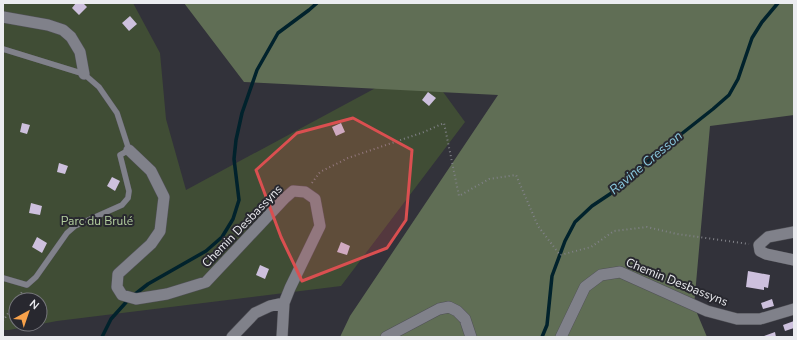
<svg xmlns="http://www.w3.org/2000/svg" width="797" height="340" font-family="'Nunito Sans',sans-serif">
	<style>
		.green { fill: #404d35; fill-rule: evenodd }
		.forest { fill: #606e55 }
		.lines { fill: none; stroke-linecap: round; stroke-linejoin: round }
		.stream { stroke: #01222c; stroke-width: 3.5 }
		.building { fill: #cdc0dd }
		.lane-casing { stroke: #505157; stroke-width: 6 }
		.street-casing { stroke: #505157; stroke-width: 12 }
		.path { stroke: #818288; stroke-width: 2; stroke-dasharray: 1 3; stroke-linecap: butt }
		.lane { stroke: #80818a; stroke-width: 5.5 }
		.street { stroke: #80818a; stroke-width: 11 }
		.marked { fill: #da4f50; fill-opacity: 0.2; stroke: #da4f50; stroke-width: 3; stroke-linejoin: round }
		.labels { text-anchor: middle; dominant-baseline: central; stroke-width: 4; stroke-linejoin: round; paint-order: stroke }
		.park-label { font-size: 12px; fill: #b4cf9f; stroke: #28282f }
		.street-label { font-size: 12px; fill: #ebecf0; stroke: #28282f }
		.water-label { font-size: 13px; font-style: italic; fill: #8acae0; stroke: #28282f }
	</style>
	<rect width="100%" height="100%" fill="#32323a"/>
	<path class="green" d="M3,3H133L160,53L166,119L186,190L422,63L465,122L341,286L57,321L9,330H3ZM16,300H40V324H16Z"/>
	<path class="forest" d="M184,3H794V115L710,126L694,306L707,337H340L350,316L498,95L244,82Z"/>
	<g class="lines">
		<path class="stream" d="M134,295L148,284L206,251L222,237L233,219L239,200L234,159L236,140L242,113L257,70L278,33L309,10L317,3
			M102,337L111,319L129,299
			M542,337L547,325L552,276L565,241L575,222L592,206L610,194L656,154L713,109L729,95L738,79L752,38L762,22L778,3"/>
	</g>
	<path class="building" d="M76,3H83L87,7L79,15L72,8Z
		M130,16L137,24L129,31L122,23Z
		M428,92L436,98L429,106L422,100Z
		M22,123L30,125L27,134L20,132Z
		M341,123L345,132L336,136L332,127Z
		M59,163L68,166L65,174L57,172Z
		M112,177L120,181L115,191L107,186Z
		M31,203L42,206L40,215L29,213Z
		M37,237L47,243L42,253L32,247Z
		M341,242L350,246L347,255L337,252Z
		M260,265L269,269L265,279L256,275Z
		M748,271L770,275L768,288L764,287V290L746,287Z
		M772,299L774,306L763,309L761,303Z
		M794,321V328L785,331L783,325Z
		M775,332L776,337H761Z"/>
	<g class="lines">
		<defs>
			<path id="lane" d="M3,49L84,74L99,87L117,113L129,150L120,155L129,191L128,198L122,205L75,226L67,233L36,277L27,285L3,278"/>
			<path id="street" d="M3,17L48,25L63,30L71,37L80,52L84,74
				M129,150L151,171L164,197L160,231L151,244L118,274L117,287L122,295L136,299L167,294L206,282L284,199L293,191L305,192L315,199L320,226L290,288L284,303L282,337
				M794,232L768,237L759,245L760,251L766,254L794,260
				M232,337L255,313L270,306L284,303
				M386,337L439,309L449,307L457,311L465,319L471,337
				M561,337L585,287L601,275L620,272L707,311L737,319H760L794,309"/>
		</defs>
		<use href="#lane" class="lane-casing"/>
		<use href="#street" class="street-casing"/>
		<path class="path" d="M312,183L320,172L348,158L424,132L444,123L459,196L489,179L516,175L538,226L560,255L591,247L614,231L647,227L677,234L749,244
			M17,300L22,292
			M3,321L16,301"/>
		<use href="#lane" class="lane"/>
		<use href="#street" class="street"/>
	</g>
	<path class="marked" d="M353,118L412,150L406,220L387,248L302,281L281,237L256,170L297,133Z"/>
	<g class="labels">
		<g class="park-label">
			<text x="97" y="221">Parc du Brulé</text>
		</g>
		<g class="street-label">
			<text transform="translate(242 226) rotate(-46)">Chemin Desbassyns</text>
			<text transform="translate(677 282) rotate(22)">Chemin Desbassyns</text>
		</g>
		<g class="water-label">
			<text transform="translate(646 163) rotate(-40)">Ravine Cresson</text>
		</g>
	</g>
	<rect width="797" height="340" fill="none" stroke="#ebecf0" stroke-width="8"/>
	<g transform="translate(28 312) rotate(40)"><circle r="19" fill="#28282f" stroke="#76767c"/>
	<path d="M0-3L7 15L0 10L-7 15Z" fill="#f7a14a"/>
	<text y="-6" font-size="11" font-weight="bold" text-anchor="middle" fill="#ebecf0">N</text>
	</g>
</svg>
